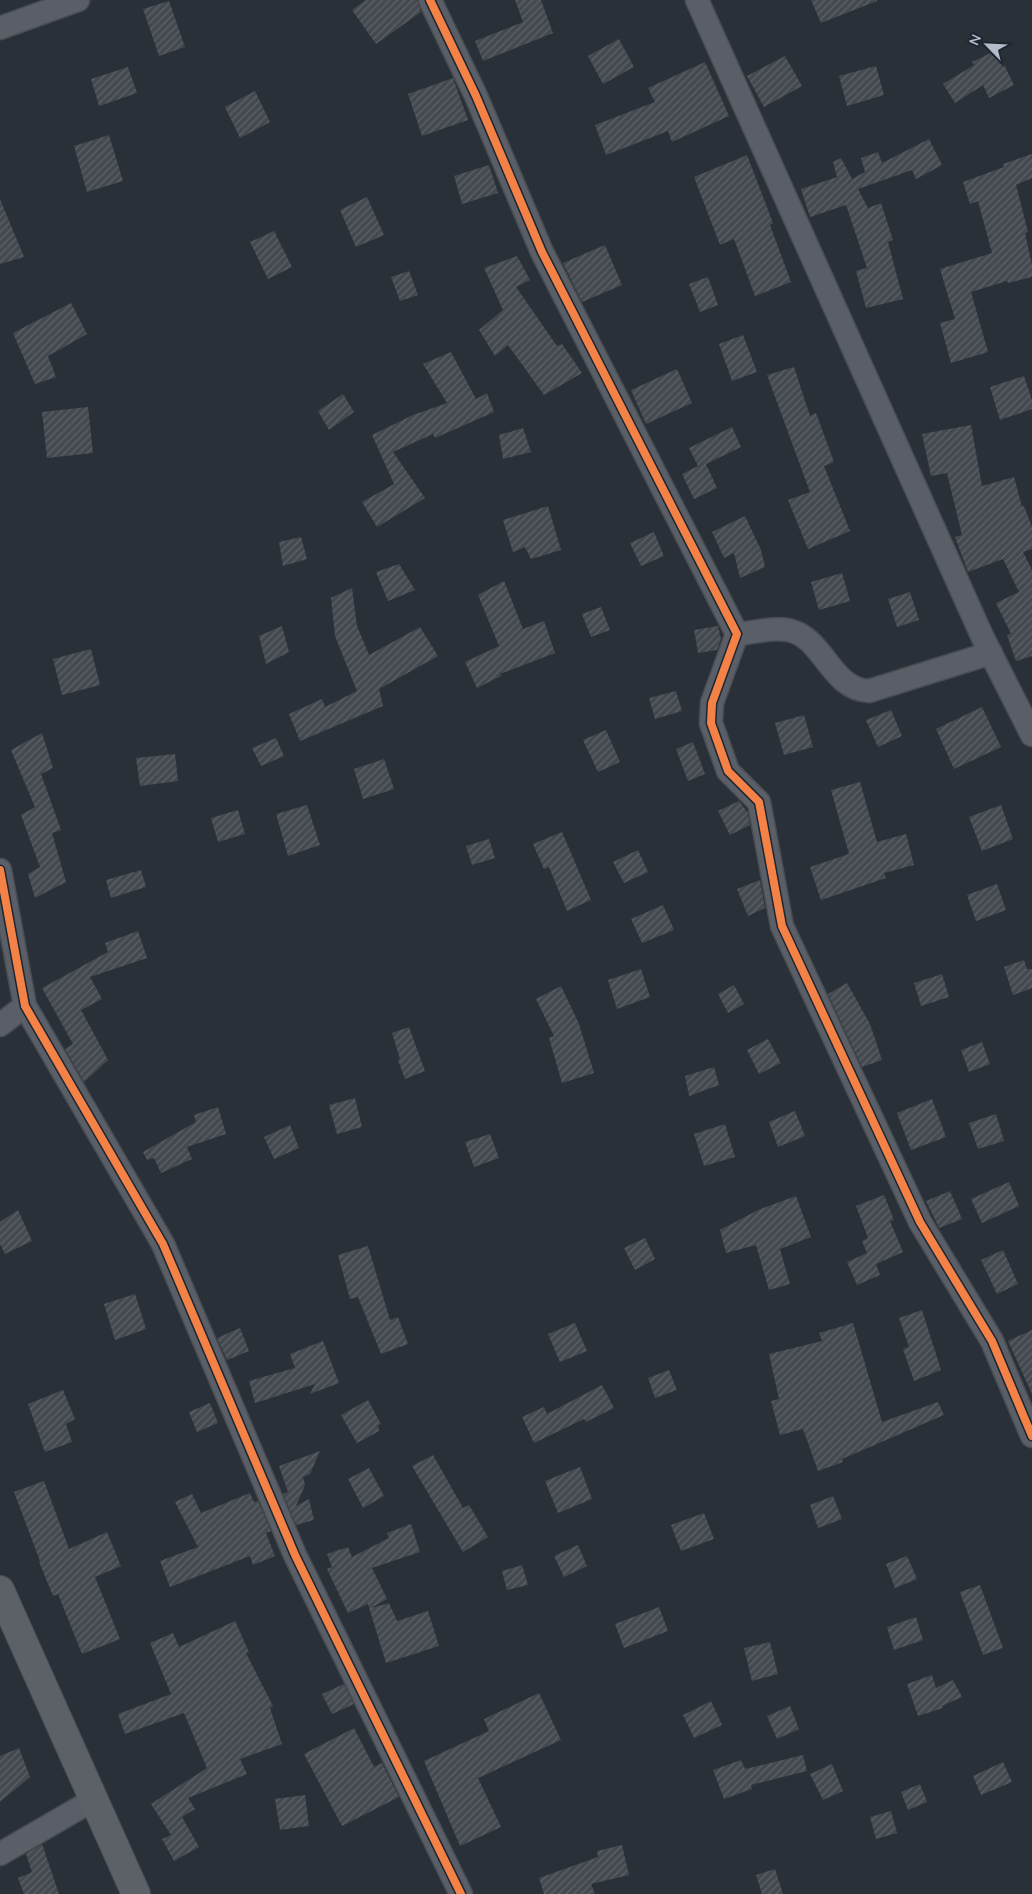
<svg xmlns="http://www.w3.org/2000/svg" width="1032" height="1894" font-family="Quicksand,sans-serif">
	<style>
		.building { fill: url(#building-hatch) }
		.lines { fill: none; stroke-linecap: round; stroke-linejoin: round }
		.street-casing { stroke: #484c53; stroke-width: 25 }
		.primary-casing { stroke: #484c55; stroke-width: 30 }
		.street { stroke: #5a5e66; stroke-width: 22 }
		.primary { stroke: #5c6168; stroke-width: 28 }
		.cycleway-casing { stroke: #1d2633; stroke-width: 11 }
		.cycleway { stroke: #f48246; stroke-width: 8 }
	</style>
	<defs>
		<pattern id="building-hatch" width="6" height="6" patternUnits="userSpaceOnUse" patternTransform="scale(1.25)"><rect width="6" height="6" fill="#444950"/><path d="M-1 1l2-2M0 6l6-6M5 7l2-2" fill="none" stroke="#5d6168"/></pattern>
	</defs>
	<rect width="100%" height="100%" fill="#2a3038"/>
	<path class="building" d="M366,0H417L421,12L376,44L352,10Z
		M515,0H541L553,33L483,61L475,41L523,22Z
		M811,0H877V1L821,23Z
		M169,1L185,47L159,56L143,9Z
		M619,39L634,67L603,84L588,56Z
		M997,50L1014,85L989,98L983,85L955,103L943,84L974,65L972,62Z
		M785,56L802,86L764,107L747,76Z
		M705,62L729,116L672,142L668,131L606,155L595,125L655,102L648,88Z
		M876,66L884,95L847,106L839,76Z
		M128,67L137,93L99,106L91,79Z
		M453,78L468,120L422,136L408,94Z
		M255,91L270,122L240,138L225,107Z
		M109,135L123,181L87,192L74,146Z
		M929,139L942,165L916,179L912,170L858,189L868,208L881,203L893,240L888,242L903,299L866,308L856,271L867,268L846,205L810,217L801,189L837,177L833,162L841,158L852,179L865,172L861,158L878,152L882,163Z
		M1032,154V178L1016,185L1028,232L1025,233L1032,265V277L1008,283L1007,281L971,292L988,352L951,363L940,323L955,319L940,269L992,253L978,201L970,204L963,182L1004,167L1003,164Z
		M747,155L773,223L770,225L791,282L755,296L734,239L720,245L694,177Z
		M489,165L498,193L462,204L454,176Z
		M367,197L384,235L356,247L340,210Z
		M0,199L24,257L0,264Z
		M274,231L292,267L268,279L250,242Z
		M605,245L622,285L582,302L563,263Z
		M517,256L530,280L516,287L557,346L562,344L582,373L544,395L508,345L495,356L479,330L503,310L484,268Z
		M409,271L418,295L400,301L391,277Z
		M708,277L718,305L700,312L689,284Z
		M71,303L87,334L48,356L56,377L35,384L13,333Z
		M743,335L757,372L732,381L719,344Z
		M451,352L476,399L487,393L494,412L435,438L433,434L393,452L425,498L377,527L362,502L394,484L372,435L413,415L447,403L423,364Z
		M794,367L810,416L816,413L834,462L824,466L850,531L808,549L788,500L810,492L767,375Z
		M677,369L692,403L646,424L631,390Z
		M1024,376L1032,400V409L1000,420L990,387Z
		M343,394L354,412L329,430L318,411Z
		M88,407L93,453L47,458L42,412Z
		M971,425L982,486L1014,477L1022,507L1024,506L1032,527V549L1023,552L1032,570V656L1016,661L1007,635L1011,634L996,603L1019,592L1003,559L968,572L955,537L962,535L947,473L931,476L922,434Z
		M732,427L741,447L706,464L717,488L694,499L682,474L698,466L689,448Z
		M523,428L531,452L503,459L499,435Z
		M548,506L561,550L531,559L525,547L513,552L503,520Z
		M745,516L761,550L765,567L740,578L734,553L724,558L712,532Z
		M654,532L664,556L641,566L630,543Z
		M301,537L307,559L283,566L279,542Z
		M399,564L415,590L388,601L376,572Z
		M842,573L850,601L819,610L811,582Z
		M504,581L523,629L544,621L555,653L500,674L501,676L477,688L465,662L499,646L478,595Z
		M352,588L357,626L369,655L420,627L438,656L379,689L383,706L300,741L289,714L322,699L325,707L357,691L335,636L331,598Z
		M910,592L919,620L897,627L888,599Z
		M601,607L610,630L591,637L582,614Z
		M282,626L289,652L266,664L259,636Z
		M718,626L721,639L717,650L698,653L694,630Z
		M91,649L100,685L62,695L53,659Z
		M676,691L682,711L655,719L649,698Z
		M982,707L1001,747L954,769L936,729Z
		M891,710L902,736L878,747L866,720Z
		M804,715L813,747L784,755L775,723Z
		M606,730L620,762L598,772L583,740Z
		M42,733L53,768L41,774L61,830L52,833L66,882L35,898L28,874L40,867L21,815L35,807L11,750Z
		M276,738L284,756L261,766L252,748Z
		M693,742L705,774L688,781L676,749Z
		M175,754L178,781L140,786L136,758Z
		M384,759L394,789L363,799L354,769Z
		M860,782L877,842L906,834L914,865L884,873L886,878L821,900L810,867L849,854L831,790Z
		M739,801L748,813L750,825L730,835L718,811Z
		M307,805L320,845L288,856L276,814Z
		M1001,805L1013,839L982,851L969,817Z
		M238,810L245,834L218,842L211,818Z
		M562,832L591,900L567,911L549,867L544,869L533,844Z
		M489,839L495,858L472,865L466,846Z
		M638,850L648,872L624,883L613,862Z
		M141,870L146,887L111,898L106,880Z
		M760,880L765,908L748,916L737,889Z
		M997,884L1006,910L976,921L967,895Z
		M663,905L674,930L642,943L631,919Z
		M138,931L147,958L90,977L102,999L81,1010L108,1060L84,1082L65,1049L73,1044L42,988L108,952L105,943Z
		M1024,960L1027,969H1032V988L1013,995L1004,967Z
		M641,969L650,997L617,1009L608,980Z
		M942,974L949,997L921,1006L914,983Z
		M847,983L870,1024L882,1060L862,1067L828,994Z
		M734,985L744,1004L728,1013L718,994Z
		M561,986L579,1024L594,1073L562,1083L549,1038L554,1036L536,999Z
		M409,1027L425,1071L405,1079L398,1060L400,1059L392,1033Z
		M768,1039L781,1063L759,1074L747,1050Z
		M982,1042L990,1064L969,1072L961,1050Z
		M714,1067L719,1085L689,1096L685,1076Z
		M355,1098L362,1127L337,1134L329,1105Z
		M932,1099L946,1137L911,1150L897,1113Z
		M218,1107L226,1134L187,1147L192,1159L161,1173L154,1158L147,1160L143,1152L196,1122L194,1115Z
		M795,1111L805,1136L778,1147L769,1122Z
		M996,1114L1004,1141L978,1149L969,1123Z
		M725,1124L735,1157L704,1166L694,1134Z
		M290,1125L299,1148L274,1159L264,1137Z
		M490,1134L499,1158L474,1167L465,1142Z
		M1009,1182L1019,1206L982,1223L971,1199Z
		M950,1191L962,1219L939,1228L926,1201Z
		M884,1195L894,1220L890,1221L903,1252L876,1264L880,1275L857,1285L847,1262L867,1253L862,1241L868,1238L856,1206Z
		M796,1196L811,1237L780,1249L790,1284L769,1290L756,1245L726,1253L720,1230L758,1210Z
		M18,1210L32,1241L5,1254L0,1244V1222Z
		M645,1238L655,1259L635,1270L624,1248Z
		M368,1246L390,1320L398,1317L408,1344L381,1354L358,1297L350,1299L338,1255Z
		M1003,1250L1018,1284L997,1294L981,1260Z
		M135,1294L146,1329L115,1340L104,1304Z
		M922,1310L941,1370L914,1381L903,1349L909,1347L899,1318Z
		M575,1323L587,1351L560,1362L548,1334Z
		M853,1323L882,1422L938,1402L944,1415L842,1459L843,1462L818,1471L803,1429L780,1435L771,1401L779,1399L769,1354L822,1341L819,1333Z
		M240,1328L249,1351L227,1360L217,1338Z
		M1032,1330V1394L1008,1341Z
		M323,1341L339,1383L310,1394L315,1384L255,1403L249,1381L295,1368L290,1354Z
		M669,1370L677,1390L655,1398L648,1378Z
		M602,1385L614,1408L586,1422L584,1419L534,1443L522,1417L544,1407L547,1414Z
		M63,1390L75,1419L66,1424L72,1442L45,1452L28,1404Z
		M368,1400L381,1424L378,1425L379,1431L357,1443L341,1415Z
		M210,1403L218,1423L197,1432L189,1412Z
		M320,1451L310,1474L303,1477L305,1485L296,1506L309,1499L314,1520L296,1525L283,1494L288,1492L279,1466Z
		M433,1455L463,1508L469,1505L488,1537L463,1552L412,1466Z
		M580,1467L592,1499L558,1513L545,1481Z
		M369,1468L384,1496L363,1508L348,1479Z
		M44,1481L69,1549L107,1532L121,1566L95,1577L120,1639L82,1654L58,1594L53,1596L39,1562L40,1561L14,1492Z
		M250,1493L254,1502L258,1501L271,1531L266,1533L275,1556L253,1565L250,1556L170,1587L160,1561L198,1547L175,1502L192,1494L201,1513Z
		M833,1496L842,1519L818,1528L810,1505Z
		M704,1513L714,1539L681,1551L671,1525Z
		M411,1524L420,1552L372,1568L387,1599L371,1608L389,1603L397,1621L428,1611L439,1646L386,1663L368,1604L348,1613L327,1569L332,1567L327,1554L348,1547L352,1557L389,1538L387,1533Z
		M578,1545L587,1566L564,1577L554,1556Z
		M907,1556L917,1579L895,1588L886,1564Z
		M522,1565L528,1585L507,1590L502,1571Z
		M980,1585L1003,1648L983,1655L960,1592Z
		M659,1607L668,1631L624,1648L615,1624Z
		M916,1617L923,1640L894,1650L887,1627Z
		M235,1621L249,1652L246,1653L273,1706L270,1708L282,1744L240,1759L247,1774L188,1798L195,1809L182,1817L199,1847L174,1861L162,1839L171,1835L151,1804L207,1768L184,1713L125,1734L118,1714L171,1694L150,1643L173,1633L179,1647Z
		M770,1642L778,1674L752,1681L744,1648Z
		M932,1675L936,1688L953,1680L962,1697L942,1706L943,1708L918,1716L907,1684Z
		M344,1684L354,1704L332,1714L322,1694Z
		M539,1693L561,1740L478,1778L501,1827L460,1846L424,1761L489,1731L484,1719Z
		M711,1701L722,1725L694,1738L683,1715Z
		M790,1706L799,1729L777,1739L767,1716Z
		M354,1728L374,1767L382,1763L399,1797L342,1826L304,1754Z
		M19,1748L30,1777L0,1802V1756Z
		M803,1755L807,1771L751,1785L752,1789L724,1799L713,1770L741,1760L745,1769Z
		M1003,1762L1012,1782L981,1795L973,1776Z
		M832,1764L843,1791L823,1800L810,1774Z
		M920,1784L927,1802L908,1810L901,1792Z
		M305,1795L309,1826L280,1830L275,1799Z
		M891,1811L897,1833L876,1839L870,1817Z
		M42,1844L59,1894H24L18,1878L32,1872L26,1854Z
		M622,1845L629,1875L591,1884L595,1894H544L539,1878L598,1857L597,1851Z
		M775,1869L783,1894H762L756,1875Z"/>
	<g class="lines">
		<defs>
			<path id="street" d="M430,0L476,96L542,252L737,634L712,703L711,723L728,771L759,802L782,926L920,1222L992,1341L1032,1436
				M697,0L982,636L1032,735
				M0,28L78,0
				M737,634C752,633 773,627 788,630C824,637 830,689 869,691L991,653
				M0,870L25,1006L163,1244L295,1555L461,1894
				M0,1025L25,1006
				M0,1854L93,1800"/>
			<path id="primary" d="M0,1590L136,1894"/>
		</defs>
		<use href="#street" class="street-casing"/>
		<use href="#primary" class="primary-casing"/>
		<use href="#street" class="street"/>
		<use href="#primary" class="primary"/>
		<defs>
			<path id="cycleway" d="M430,0L476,96L542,252L737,634L712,703L711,723L728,771L759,802L782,926L920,1222L992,1341L1032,1436
				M0,870L25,1006L163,1244L295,1555L461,1894"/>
		</defs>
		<use href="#cycleway" class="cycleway-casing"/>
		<use href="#cycleway" class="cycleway"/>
	</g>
	<g transform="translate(987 45) rotate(294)" stroke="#1d2633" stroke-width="4" paint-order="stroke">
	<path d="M0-4L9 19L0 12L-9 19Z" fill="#b4bcc9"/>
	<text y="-8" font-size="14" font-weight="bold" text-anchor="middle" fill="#b4bcc9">N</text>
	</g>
</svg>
